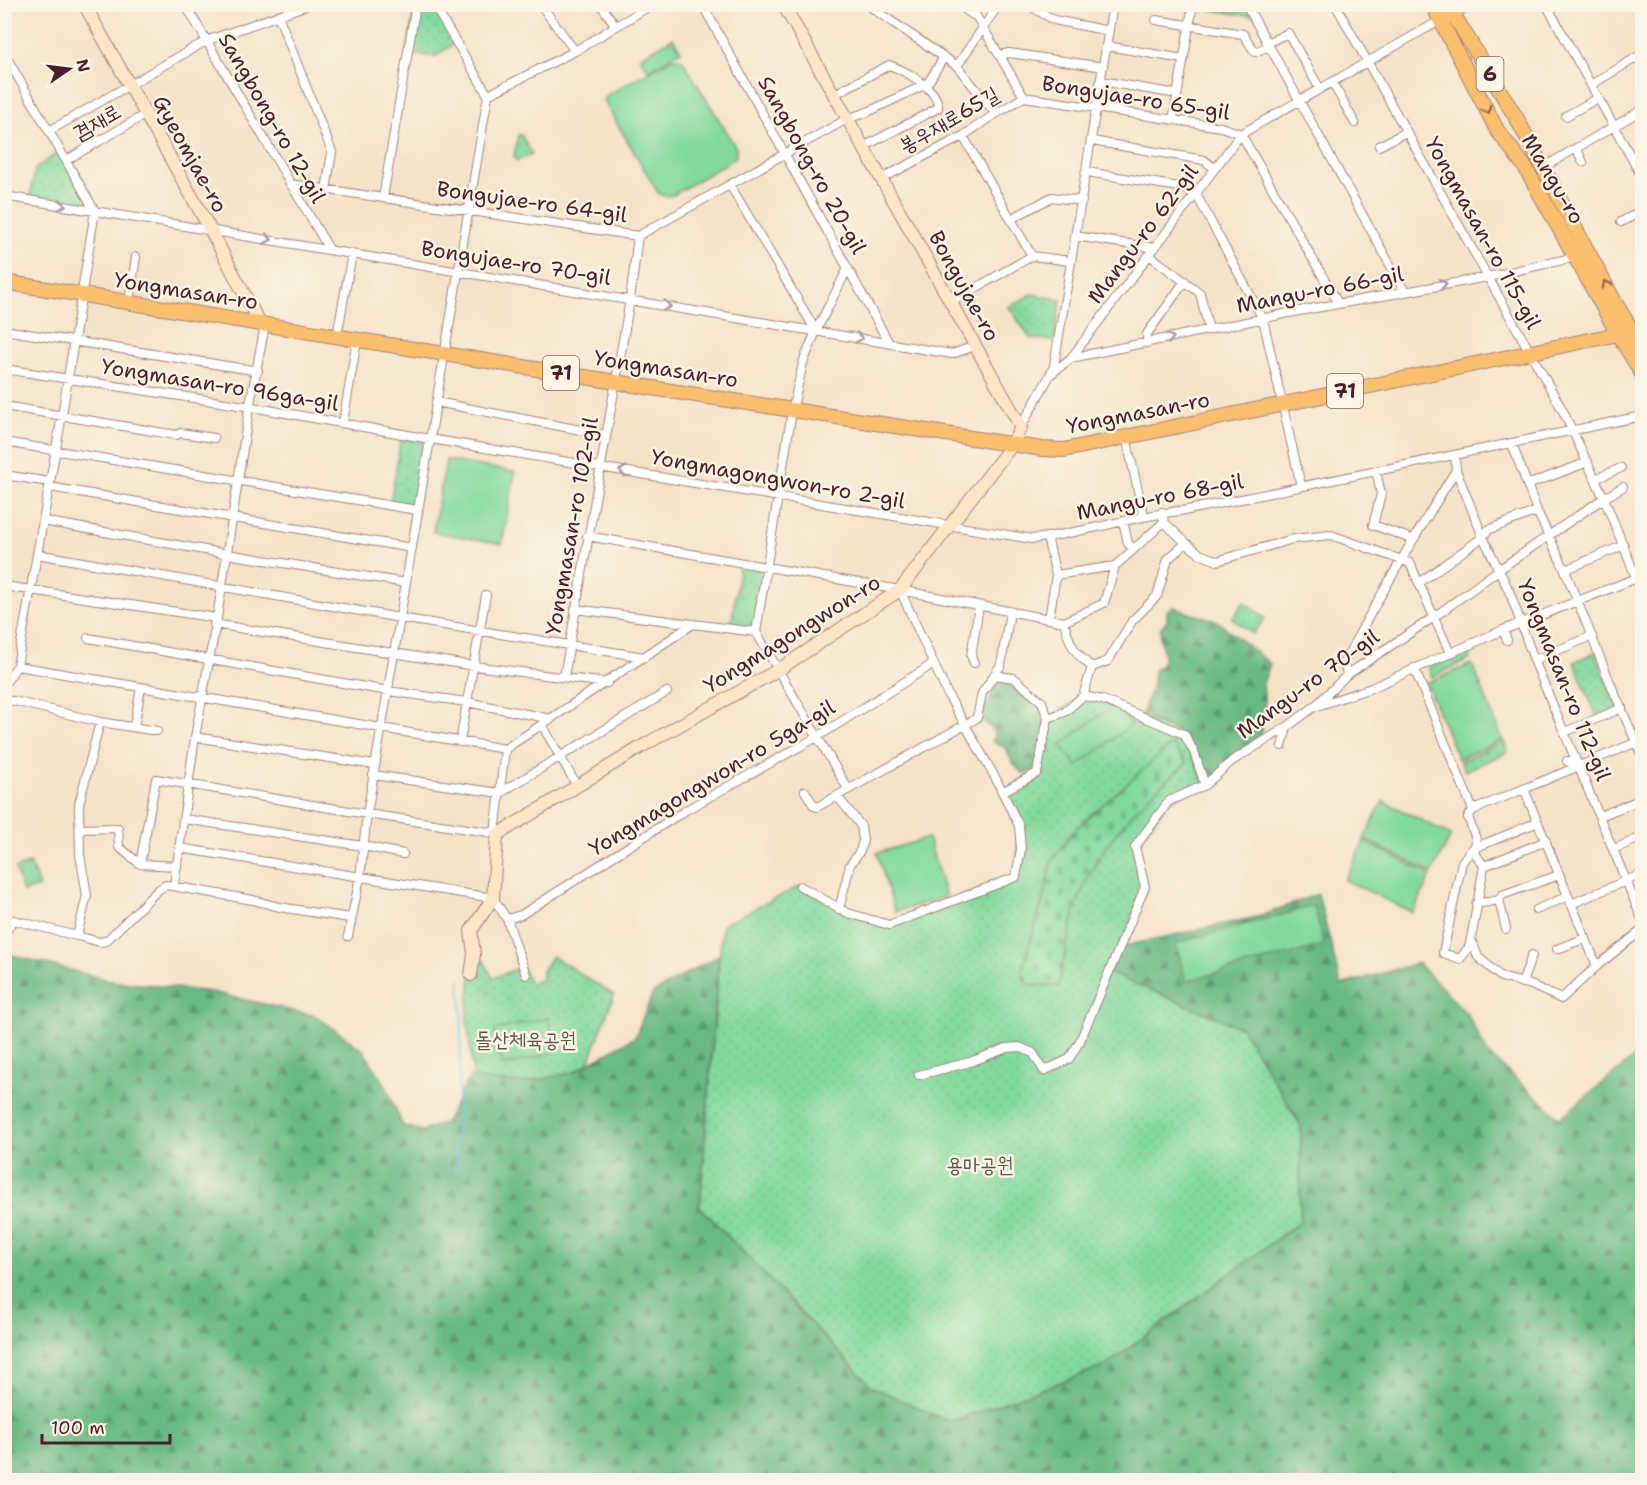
<svg xmlns="http://www.w3.org/2000/svg" width="1647" height="1485" font-family="'Shantell Sans','Poor Story',sans-serif">
	<style>
		.grass { fill: url(#grass-dots); stroke: #667c64; stroke-width: 1.5 }
		.forest { fill: url(#forest-firs); stroke: #596c58; stroke-width: 1.5 }
		.cemetery { fill: url(#cemetery-stones); stroke: #667c64; stroke-width: 1.5 }
		.pitch { fill: #81d99e; stroke: #667c64; stroke-width: 1.5 }
		.lines { fill: none; stroke-linecap: round; stroke-linejoin: round }
		.stream { stroke: #59bbd7; stroke-width: 2 }
		.street-casing { stroke: #a0817a; stroke-width: 10 }
		.secondary-casing { stroke: #a0817a; stroke-width: 14 }
		.primary-casing { stroke: #a0817a; stroke-width: 16 }
		.street { stroke: #fff; stroke-width: 8 }
		.secondary { stroke: #fde5c5; stroke-width: 12 }
		.primary { stroke: #fabe6e; stroke-width: 14 }
		.oneway { stroke: #996749 }
		.oneway2 { stroke: #ae9aa0 }
		.labels { text-anchor: middle; dominant-baseline: central; stroke-width: 5; stroke-linejoin: round; paint-order: stroke }
		.shield { fill: #fcf5e5; stroke: #7f5f63; stroke-width: 1.5 }
		.shield-label { font-size: 20px; font-weight: bold; fill: #4a1f2b }
		.street-label { font-size: 21px; fill: #4a1f2b; stroke: #fcf5e5 }
		.park-label { font-size: 21px; fill: #5a574e; stroke: #fcf5e5 }
	</style>
	<defs>
		<pattern id="grass-dots" width="8" height="8" patternUnits="userSpaceOnUse" patternTransform="scale(1.5)"><rect width="8" height="8" fill="#81d99e"/><path d="M2 2h.1M6 6h.1" fill="none" stroke="#71ba88" stroke-width="1.8" stroke-linecap="round"/></pattern>
		<pattern id="forest-firs" width="22" height="20" patternUnits="userSpaceOnUse" patternTransform="scale(1.5)"><rect width="22" height="20" fill="#68b985"/><path d="M5 1l3.5 6h-7zM16 11l3.5 6h-7z" fill="#58966d"/></pattern>
		<pattern id="cemetery-stones" width="16" height="16" patternUnits="userSpaceOnUse" patternTransform="scale(1.5)"><rect width="16" height="16" fill="#81d99e"/><path d="M2 7V4a2 2 0 0 1 4 0v3zM10 15v-3a2 2 0 0 1 4 0v3z" fill="#71ba88"/></pattern>
	</defs>
	<rect width="100%" height="100%" fill="#fcf5e5"/>
	<filter id="ink" filterUnits="userSpaceOnUse"><feTurbulence type="fractalNoise" baseFrequency=".0167" numOctaves="2"/><feDisplacementMap in="SourceGraphic" scale="12" xChannelSelector="R" yChannelSelector="G"/><feConvolveMatrix kernelMatrix="1 2 1 2 8 2 1 2 1" color-interpolation-filters="sRGB"/></filter>
	<filter id="wash" filterUnits="userSpaceOnUse"><feTurbulence type="fractalNoise" baseFrequency=".008" numOctaves="4" result="noise"/><feDisplacementMap in="SourceGraphic" scale="24" xChannelSelector="R" yChannelSelector="G"/><feGaussianBlur stdDeviation="1.35" result="paint"/><feColorMatrix in="noise" values="0 0 0 0 0 0 0 0 0 0 0 0 0 0 0 0 0 1.4 0 .05"/><feComposite in="paint" operator="in"/></filter>
	<g filter="url(#wash)">
		<rect width="100%" height="100%" fill="#f5e3c9"/>
		<path class="grass" d="M1193,4L1246,5L1252,16L1192,7Z
			M416,5H433L456,42L436,56L406,54Z
			M518,135H521L532,154L517,161L514,157Z
			M60,151L94,210L30,199L35,169Z
			M1032,294L1061,300L1054,341L1030,338L1009,307Z
			M401,438L424,442L414,507L390,504Z
			M740,563L765,568L756,631L731,627Z
			M1244,602L1265,618L1253,634L1232,618Z
			M1467,650L1471,659L1432,677L1428,667Z
			M1595,652L1619,708L1597,717L1574,662Z
			M1083,696L1184,734L1205,785L1169,801L1135,847L1145,887L1109,973L1242,1028L1301,1126L1300,1222L1105,1366L950,1422L872,1387L700,1207L722,925L800,886L848,913L889,924L1016,877L1019,826L1002,792L1036,773L1048,718Z
			M1504,742L1508,752L1465,771L1460,761Z
			M30,863L39,887L23,892L15,869Z
			M552,956L614,995L587,1068L494,1098L473,1076L467,1018L471,974L483,959L493,978L522,967L530,983L542,980V971Z"/>
		<path class="forest" d="M1174,607L1192,614L1216,620L1270,664L1263,683L1265,707L1261,734L1205,785L1184,734L1141,716L1153,684L1154,671L1162,663L1164,655L1160,639L1161,627L1167,621V611Z
			M1007,680L1013,682L1039,704L1045,719L1034,769L1027,773H1022C1014,765 1009,758 1006,748L993,742L994,731L984,722L982,717L996,685L1001,681Z
			M1318,894L1341,985L1418,963L1467,1014L1489,1055L1560,1118L1642,1051V1480H5L4,953L112,981L211,992L316,1016L363,1050L385,1084L403,1126L423,1131L446,1122L469,1077L493,1081L523,1083L574,1072L635,1037L653,993L719,955L700,1207L872,1387L950,1422L1105,1366L1300,1222L1301,1126L1242,1028L1109,973L1120,947L1261,916Z"/>
		<path class="cemetery" d="M1172,744L1187,763C1143,798 1100,843 1080,896C1070,925 1065,957 1058,986L1028,985L1024,980L1022,970L1044,896L1052,861L1068,838L1084,821Z"/>
		<path class="pitch" d="M673,38L681,51L648,70L640,57Z
			M673,58L682,59L736,148V156L734,159L673,195L664,196L658,193L604,101L607,95Z
			M446,460L515,472L502,544L433,532Z
			M1472,664L1503,740L1458,759L1426,683Z
			M1114,708L1120,710L1131,725L1077,766L1061,745L1108,709Z
			M1383,801L1451,835L1432,873L1364,839Z
			M928,838L946,897L895,912L877,853Z
			M1364,841L1431,875L1413,913L1345,880Z
			M1314,906L1324,945L1186,981L1176,943Z
			M548,1018L557,1052L503,1066L494,1030Z"/>
		<g class="lines">
			<path class="stream" d="M455,1173L462,1020L460,979"/>
		</g>
	</g>
	<g filter="url(#ink)">
		<g class="lines">
			<defs>
				<path id="street" d="M185,4L329,249
					M433,4L488,95
					M540,4L575,51
					M600,4L616,26
					M702,4L889,343
					M866,4L957,66L995,113
					M957,4L973,15
					M1027,4L1054,20L1109,31
					M1246,4L1404,290
					M1335,4L1563,411L1604,498L1642,592
					M1546,4L1642,177
					M278,15L332,152L326,190
					M1156,20L1243,34L1255,52L1269,46
					M1267,43L1288,33L1320,89
					M1107,46L1183,59
					M4,53L95,211L62,415L17,666L4,685
					M1000,55L1009,53L1103,67
					M957,66L999,4
					M1101,81L1177,94
					M1332,82L1355,123
					M1591,85L1642,54
					M926,86L944,57
					M488,95L575,51L653,4
					M833,95L889,65C906,71 939,89 938,108L863,147
					M1024,97L1221,127L1241,134L1338,303
					M1566,116L1598,98
					M1173,120L1193,4
					M49,131L206,41L310,4
					M963,136L1032,256
					M1092,141L1204,160L1214,168
					M1379,146L1406,132
					M1576,148L1583,162
					M67,160L146,114
					M1544,167L1642,110
					M1087,172L1179,187L1196,194L1263,319L1301,486
					M881,179L963,136L989,118L1024,97L969,4
					M290,184L638,236L847,119L870,111L924,85
					M730,185L816,331L803,363L792,411L756,632
					M4,196L952,354L975,346
					M383,198L416,4
					M1011,219L1052,197L1082,201
					M1621,222L1642,211
					M1075,236L1155,248
					M1149,255L1200,293L1209,330
					M129,302L136,257
					M951,302L1032,256L1070,261
					M4,330L258,371
					M816,331L848,268
					M337,336L352,254
					M1147,343V334L1185,281
					M1071,358L1299,311L1488,277L1576,257
					M4,369L252,407L430,439L1032,539C1085,533 1135,515 1188,510L1642,416
					M1050,375L1054,366L1113,4
					M436,402L606,435
					M4,406L176,435L181,433L214,438
					M343,423L357,340
					M1021,427L1050,375L1071,358L1241,134L1441,20
					M1126,437L1144,517
					M4,442L417,510
					M1512,444L1537,511L1565,570L1611,685L1642,756
					M1455,455L1456,470L1483,537L1510,593L1534,660L1642,919
					M1376,471L1381,494L1373,525L1412,539
					M4,475L50,482
					M1595,479L1621,468
					M1527,485L1588,462
					M49,487L412,548
					M43,521L227,554L406,583
					M1123,521L1128,543L1134,549
					M1164,522L1186,543
					M587,536L900,590L1064,622L1104,603L1115,566L1164,522L1162,512
					M1047,537L1056,575L1049,619
					M37,554L400,618L644,657
					M1565,570L1624,545
					M1056,575L1115,566
					M1420,582L1483,537L1488,530L1537,511
					M4,586L217,618
					M575,609L756,632L848,789
					M1064,622C1070,645 1074,653 1092,667
					M214,624L474,666L607,683
					M1503,630L1507,640
					M88,638L388,691L467,702L551,719
					M1534,660L1592,636
					M974,663L971,656L979,606
					M17,666L505,749
					M1414,668L1473,810
					M1348,674L1343,664C1378,598 1416,534 1456,470
					M994,675L1014,678L1042,702L1048,718L1037,773L1002,792
					M564,677L630,300L638,236
					M1083,696L1092,667L1108,661L1132,621L1157,596L1168,559L1186,543L1200,554L1217,561L1293,539L1331,535L1410,563L1450,653
					M1083,696L1103,700L1184,734L1194,752L1205,785
					M4,701H14L100,722L157,731
					M1314,707L1371,688L1503,630L1642,576
					M1048,718L1065,712L1083,696
					M542,725L577,786
					M134,727L141,688
					M1565,732L1622,708
					M195,737L375,765
					M460,742L486,595
					M1282,746L1287,727
					M505,749L693,624
					M1567,761L1580,767
					M373,775L500,793L667,692
					M1524,789L1597,966
					M805,791L814,806L817,807L977,718L982,693L1001,665L1010,612
					M837,796L861,826L863,840L860,851L850,865L839,909
					M1473,810L1642,740
					M1473,810L1468,817L1476,839L1475,848
					M1600,816L1642,799
					M184,819L363,846L403,854
					M80,829L118,828L119,847L140,864
					M497,835L495,833L505,749
					M179,848L493,898L507,919L526,975
					M1472,849L1484,866L1471,939L1478,957L1501,977L1531,985L1561,999L1597,966L1642,930
					M1614,849L1642,837
					M140,864L156,779L367,814L495,833
					M140,864L177,866
					M1484,866L1546,841
					M174,885L195,737L217,618L249,409L265,325
					M800,886L848,913L889,925L1016,877L1021,849L1019,826L996,779L948,695L900,590
					M1499,900L1502,895L1559,875
					M1476,904L1499,900L1506,929
					M1571,904L1642,874
					M1536,910L1568,896
					M507,919L521,915L686,810L817,737L933,664
					M4,935L13,920L77,936L87,895L80,855L79,804L100,722
					M77,936L100,942L106,941L158,890L166,885L253,900L279,907L350,918
					M348,936L360,877L367,814L488,95
					M1471,939L1469,947L1460,959L1443,953L1462,862L1472,849L1538,822
					M1557,949L1586,938
					M1522,983L1532,955
					M919,1075L970,1062L1007,1048L1019,1047L1033,1053L1044,1071L1069,1059L1080,1041L1145,887L1135,847L1169,801L1205,785L1232,761L1287,727L1314,707L1348,674L1434,617L1500,569L1604,498L1623,487"/>
				<path id="secondary" d="M84,4L210,229L260,324
					M1441,20L1467,4
					M471,975L474,954L471,931L493,898L497,835L646,744L778,670L900,590L1012,445L1021,427L783,4"/>
				<path id="primary" d="M1432,4L1497,130L1525,167L1618,334L1642,374
					M1447,4L1517,119L1617,306L1642,347
					M4,282L677,392L1042,449L1064,450L1642,329"/>
			</defs>
			<use href="#street" class="street-casing"/>
			<use href="#secondary" class="secondary-casing"/>
			<use href="#primary" class="primary-casing"/>
			<use href="#street" class="street"/>
			<use href="#secondary" class="secondary"/>
			<use href="#primary" class="primary"/>
		</g>
		<defs><path id="oneway-chevron" d="M-2-3.5L2.5 0L-2 3.5" fill="none" stroke-width="1.6" stroke-linecap="round" stroke-linejoin="round" transform="scale(1.5)"/></defs>
		<g class="oneway">
			<use href="#oneway-chevron" transform="translate(1487 110) rotate(62)"/>
			<use href="#oneway-chevron" transform="translate(1606 284) rotate(-117)"/>
		</g>
		<g class="oneway2">
			<use href="#oneway-chevron" transform="translate(62 205) rotate(9)"/>
			<use href="#oneway-chevron" transform="translate(268 239) rotate(10)"/>
			<use href="#oneway-chevron" transform="translate(1443 284) rotate(-10)"/>
			<use href="#oneway-chevron" transform="translate(667 306) rotate(9)"/>
			<use href="#oneway-chevron" transform="translate(859 338) rotate(9)"/>
			<use href="#oneway-chevron" transform="translate(1170 338) rotate(-11)"/>
			<use href="#oneway-chevron" transform="translate(623 471) rotate(-171)"/>
		</g>
	</g>
	<g class="labels">
		<g class="shield">
			<rect x="1476.5" y="57" width="27" height="34" rx="4.5"/>
			<rect x="543" y="356" width="36" height="34" rx="4.5"/>
			<rect x="1327" y="374" width="36" height="34" rx="4.5"/>
		</g>
		<g class="shield-label">
			<text x="1490" y="74">6</text>
			<text x="561" y="373">71</text>
			<text x="1345" y="391">71</text>
		</g>
		<g class="street-label">
			<text transform="translate(1136 98) rotate(9)">Bongujae-ro 65-gil</text>
			<text transform="translate(272 118) rotate(60)">Sangbong-ro 12-gil</text>
			<text transform="translate(949 120) rotate(-30)">봉우재로65길</text>
			<text transform="translate(97 122) rotate(-30)">겸재로</text>
			<text transform="translate(190 154) rotate(61)">Gyeomjae-ro</text>
			<text transform="translate(812 165) rotate(61)">Sangbong-ro 20-gil</text>
			<text transform="translate(1553 179) rotate(59)">Mangu-ro</text>
			<text transform="translate(532 202) rotate(8)">Bongujae-ro 64-gil</text>
			<text transform="translate(1483 233) rotate(61)">Yongmasan-ro 115-gil</text>
			<text transform="translate(1143 234) rotate(-53)">Mangu-ro 62-gil</text>
			<text transform="translate(516 263) rotate(9)">Bongujae-ro 70-gil</text>
			<text transform="translate(964 286) rotate(61)">Bongujae-ro</text>
			<text transform="translate(1320 290) rotate(-11)">Mangu-ro 66-gil</text>
			<text transform="translate(186 291) rotate(9)">Yongmasan-ro</text>
			<text transform="translate(666 369) rotate(9)">Yongmasan-ro</text>
			<text transform="translate(220 385) rotate(9)">Yongmasan-ro 96ga-gil</text>
			<text transform="translate(1138 413) rotate(-11)">Yongmasan-ro</text>
			<text transform="translate(778 479) rotate(10)">Yongmagongwon-ro 2-gil</text>
			<text transform="translate(1160 497) rotate(-11)">Mangu-ro 68-gil</text>
			<text transform="translate(572 526) rotate(-80)">Yongmasan-ro 102-gil</text>
			<text transform="translate(792 634) rotate(-32)">Yongmagongwon-ro</text>
			<text transform="translate(1564 680) rotate(68)">Yongmasan-ro 112-gil</text>
			<text transform="translate(1308 684) rotate(-36)">Mangu-ro 70-gil</text>
			<text transform="translate(712 778) rotate(-31)">Yongmagongwon-ro 5ga-gil</text>
		</g>
		<g class="park-label">
			<text x="526" y="1040">돌산체육공원</text>
			<text x="980" y="1165">용마공원</text>
		</g>
	</g>
	<rect width="1647" height="1485" fill="none" stroke="#fcf5e5" stroke-width="24"/>
	<g transform="translate(69 69) rotate(76)" stroke="#fcf5e5" stroke-width="4.5" paint-order="stroke">
	<path d="M0-4.5L10 22L0 15L-10 22Z" fill="#4a1f2b"/>
	<text y="-9" font-size="16" font-weight="bold" text-anchor="middle" fill="#4a1f2b">N</text>
	</g>
	<path d="M42 1434v9h128v-9" fill="none" stroke="#4a1f2b" stroke-width="3"/>
	<text x="51" y="1434" font-size="18" fill="#4a1f2b" stroke="#fcf5e5" stroke-width="4.5" paint-order="stroke">100 m</text>
</svg>
